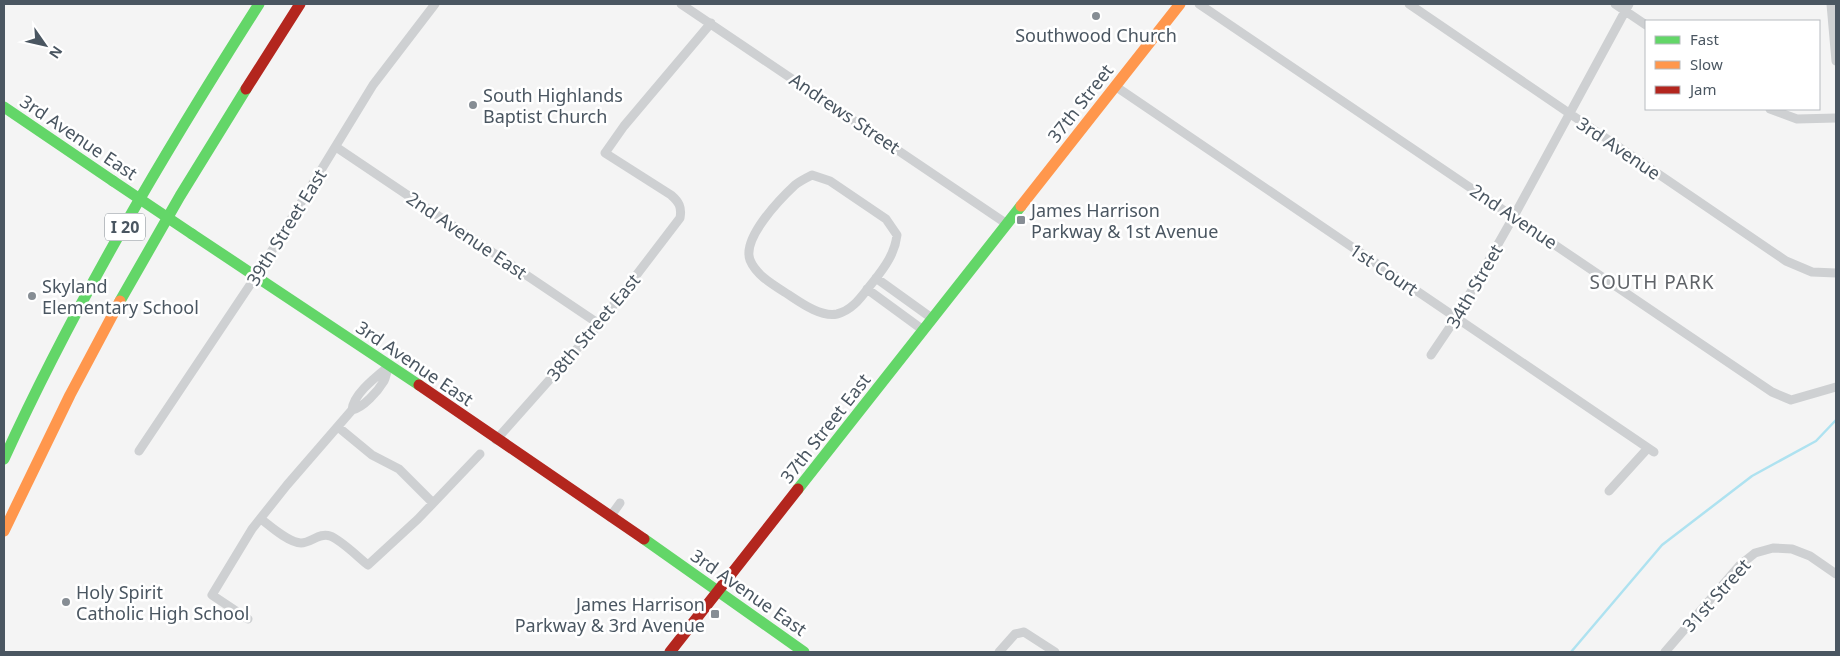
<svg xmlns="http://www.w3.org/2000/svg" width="1840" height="656" font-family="'Noto Sans',sans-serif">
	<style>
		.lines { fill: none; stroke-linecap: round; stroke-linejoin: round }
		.stream { stroke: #aee2f0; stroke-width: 2.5 }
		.street { stroke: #ced0d2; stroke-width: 9 }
		.fast { stroke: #63d668; stroke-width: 11 }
		.slow { stroke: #ff974d; stroke-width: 11 }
		.jam { stroke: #b3261e; stroke-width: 11 }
		.fast-bridge { stroke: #63d668; stroke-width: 11 }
		.poi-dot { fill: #868d94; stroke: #fff; stroke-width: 2 }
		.labels { text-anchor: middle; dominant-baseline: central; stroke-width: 5; stroke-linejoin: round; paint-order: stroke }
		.shield { fill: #fff; stroke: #808990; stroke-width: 1 }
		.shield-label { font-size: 16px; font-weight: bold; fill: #4a5661 }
		.poi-label { font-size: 18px; fill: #4a5661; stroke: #fff; text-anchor: start }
		.street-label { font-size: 18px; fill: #4a5661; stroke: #fff }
		.neighbourhood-label { font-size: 19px; letter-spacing: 1px; fill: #5f6368; stroke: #fff }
	</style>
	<rect width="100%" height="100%" fill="#f4f4f4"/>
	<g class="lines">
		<path class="stream" d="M1571,652L1662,545L1752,476L1816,441L1836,420"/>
		<path class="street" d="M681,4L1007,224
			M1199,4L1772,392L1791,400L1836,387
			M1409,4L1786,261L1812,272L1836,273
			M1615,4L1646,25
			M1831,4L1836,61
			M1115,86L1654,452
			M1770,109L1797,119L1836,118
			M336,147L599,324
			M812,175L830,181L886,219L897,235C895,253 885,267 873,282C863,294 854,310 837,314C822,317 804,305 792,297C777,287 757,277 750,260C742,238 780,199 795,185C800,181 806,178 812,175Z
			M876,278L933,319
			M867,289L923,330
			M1431,355L1456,318L1514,216L1629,4
			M352,410C353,394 377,376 389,366
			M338,427L372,455L399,469L433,503
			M496,440L599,324L680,218C682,207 679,202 671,195L605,153L624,126L711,23
			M139,451L260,270L373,85L435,4
			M1609,491L1648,448
			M610,517L620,503
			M261,519C270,526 289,543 301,543C311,543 320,532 330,536C340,539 359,558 368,565L418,519L480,454
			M248,619L212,595L252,529L287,485L352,410C363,408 378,391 384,381C386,377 387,370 389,366
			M999,652L1015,634L1024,632L1055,652
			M1665,652L1740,565L1755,553L1773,548L1792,549L1810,556L1836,574"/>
		<path class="fast" d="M4,107L113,181
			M192,234L419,385
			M120,301L180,196L246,89
			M4,459C76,301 166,150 259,4
			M798,489L1021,206
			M644,539L804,652"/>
		<path class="slow" d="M1021,206L1180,4
			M4,531L70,395L120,301"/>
		<path class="jam" d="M246,89L300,4
			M419,385L644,539
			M670,652L798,489"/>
		<path class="fast-bridge" d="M113,181L192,234"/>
	</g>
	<g class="poi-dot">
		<circle cx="1096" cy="16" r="5"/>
		<circle cx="473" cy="105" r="5"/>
		<rect x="1016" y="215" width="10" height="10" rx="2.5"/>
		<circle cx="32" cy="296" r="5"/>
		<circle cx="66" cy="602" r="5"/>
		<rect x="710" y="609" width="10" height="10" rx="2.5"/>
	</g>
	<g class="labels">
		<rect class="shield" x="105" y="213.5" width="40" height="27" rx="4"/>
		<g class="shield-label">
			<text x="125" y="227">I 20</text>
		</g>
		<g class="poi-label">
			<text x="1096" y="35" text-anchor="middle">Southwood Church</text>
			<text x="483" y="95">South Highlands<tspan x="483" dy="21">Baptist Church</tspan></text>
			<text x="1031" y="210">James Harrison<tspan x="1031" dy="21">Parkway &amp; 1st Avenue</tspan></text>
			<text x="42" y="286">Skyland<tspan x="42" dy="21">Elementary School</tspan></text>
			<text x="76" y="592">Holy Spirit<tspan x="76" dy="21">Catholic High School</tspan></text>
			<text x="705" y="604" text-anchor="end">James Harrison<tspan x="705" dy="21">Parkway &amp; 3rd Avenue</tspan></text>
		</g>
		<g class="street-label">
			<text transform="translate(1080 103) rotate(-52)">37th Street</text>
			<text transform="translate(845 113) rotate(34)">Andrews Street</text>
			<text transform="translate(79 137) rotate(34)">3rd Avenue East</text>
			<text transform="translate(1619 148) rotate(34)">3rd Avenue</text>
			<text transform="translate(1514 216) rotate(34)">2nd Avenue</text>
			<text transform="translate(286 227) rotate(-58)">39th Street East</text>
			<text transform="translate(467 235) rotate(34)">2nd Avenue East</text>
			<text transform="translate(1384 269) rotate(34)">1st Court</text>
			<text transform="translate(1474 286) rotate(-60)">34th Street</text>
			<text transform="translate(593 327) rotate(-50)">38th Street East</text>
			<text transform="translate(415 363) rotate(34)">3rd Avenue East</text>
			<text transform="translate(825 428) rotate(-52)">37th Street East</text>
			<text transform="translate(749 592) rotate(35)">3rd Avenue East</text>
			<text transform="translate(1716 595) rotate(-48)">31st Street</text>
		</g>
		<g class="neighbourhood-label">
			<text x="1652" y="282">SOUTH PARK</text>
		</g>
	</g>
	<rect width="1840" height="656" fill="none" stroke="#4a5661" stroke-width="10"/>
	<rect x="1645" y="20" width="175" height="90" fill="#ffffff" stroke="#b7bbc0"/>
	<rect x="1655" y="36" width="25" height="8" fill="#63d668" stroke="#b7bbc0"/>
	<text x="1690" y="45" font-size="15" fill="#4a5661">Fast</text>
	<rect x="1655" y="61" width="25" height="8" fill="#ff974d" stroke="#b7bbc0"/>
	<text x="1690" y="70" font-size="15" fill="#4a5661">Slow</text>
	<rect x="1655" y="86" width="25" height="8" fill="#b3261e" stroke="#b7bbc0"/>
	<text x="1690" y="95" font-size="15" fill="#4a5661">Jam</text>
	<g transform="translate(45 45) rotate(124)" stroke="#ffffff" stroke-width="4" paint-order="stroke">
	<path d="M0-4L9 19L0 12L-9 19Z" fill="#4a5661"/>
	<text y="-8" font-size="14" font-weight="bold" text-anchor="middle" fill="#4a5661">N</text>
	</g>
</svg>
